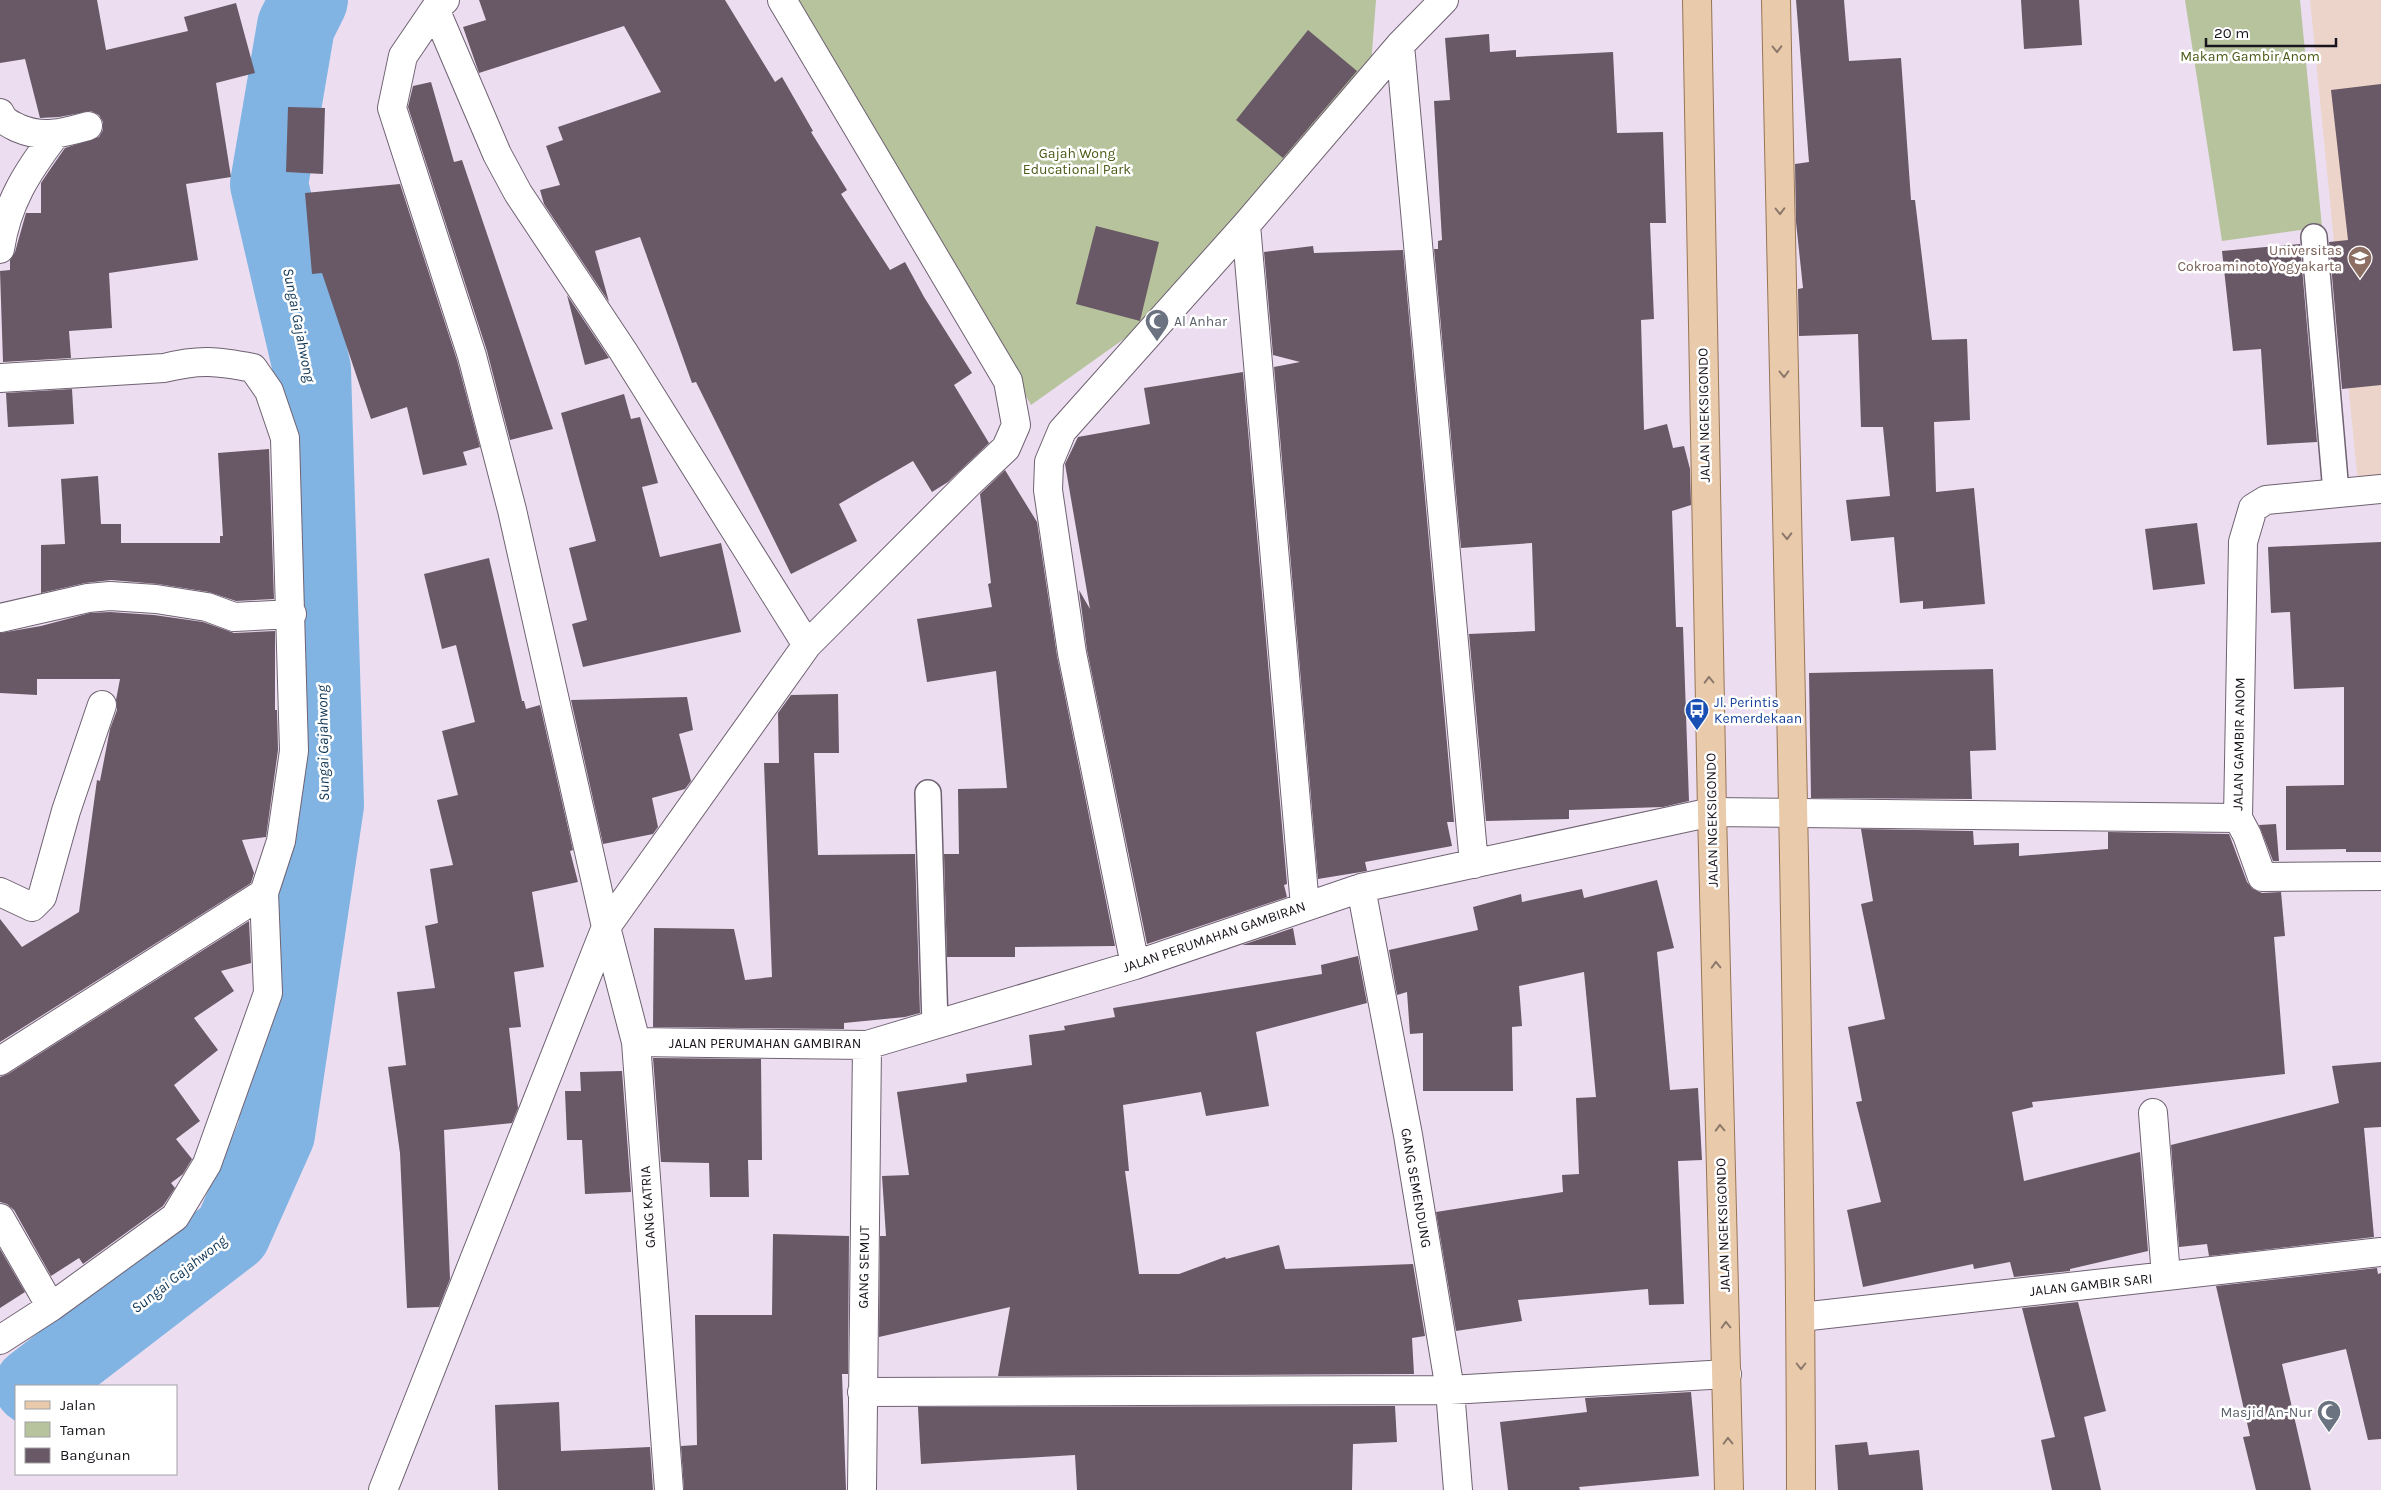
<svg xmlns="http://www.w3.org/2000/svg" width="2381" height="1490" font-family="Karla,sans-serif">
	<style>
		.education { fill: #ecd4ca }
		.green { fill: #b6c39d }
		.lines { fill: none; stroke-linecap: round; stroke-linejoin: round }
		.river { stroke: #81b4e3; stroke-width: 78 }
		.building { fill: #695865 }
		.service-casing { stroke: #6f6272; stroke-width: 28 }
		.minor-casing { stroke: #6f6272; stroke-width: 30 }
		.primary-casing { stroke: #977555; stroke-width: 30 }
		.service { stroke: #fff; stroke-width: 25 }
		.minor { stroke: #fff; stroke-width: 28 }
		.primary { stroke: #e9cbab; stroke-width: 28 }
		.oneway { stroke: #8c796b }
		.labels { text-anchor: middle; dominant-baseline: central; stroke-width: 5; stroke-linejoin: round; paint-order: stroke }
		.park-label { font-size: 14px; fill: #4a5a16; stroke: #fff }
		.education-label { font-size: 14px; fill: #785e54; stroke: #fff; text-anchor: end }
		.worship-label { font-size: 14px; fill: #5b616d; stroke: #fff; text-anchor: start }
		.street-label { font-size: 14px; fill: #1a151c; stroke: #fff }
		.transit-label { font-size: 14px; fill: #164399; stroke: #fff; text-anchor: start }
		.water-label { font-size: 15px; font-style: italic; fill: #0f3655; stroke: #fff }
	</style>
	<rect width="100%" height="100%" fill="#ecdef0"/>
	<path class="education" d="M2310,0H2381V481L2358,483Z"/>
	<path class="green" d="M797,0H1376L1370,78L1145,324L1031,405Z
		M2185,0H2300L2322,227L2222,241Z"/>
	<g class="lines">
		<path class="river" d="M33,1386L232,1233L276,1134L325,805L312,369L269,184L296,26L309,0"/>
	</g>
	<path class="building" d="M0,0H97L106,50L188,31L184,17L236,3L255,73L216,83L231,177L186,184L198,260L109,273L112,328L69,331L71,358L3,362L0,271L10,270V260L15,252L26,213H41V183L49,171L65,148L99,137L103,130V122L99,115L91,111L59,117L40,118L25,59L0,63Z
		M479,0H725L775,82L782,77L813,131L811,132L847,190L841,194L890,270L905,262L924,297L972,373L954,385L989,443L948,482L932,492L913,461L839,504L857,541L791,574L696,382L692,383L640,237L595,251L609,302L544,204L540,190L560,185L546,146L563,140L558,127L661,92L624,26L479,73L463,27L486,20Z
		M1796,0H1844L1849,61L1901,58L1911,200H1915L1932,340L1967,339L1970,420L1934,422L1936,492L1974,488L1985,604L1923,609V601L1900,603L1894,537L1851,541L1846,500L1890,496L1883,427H1861L1858,334L1799,336L1798,289L1803,288L1796,222L1795,164L1809,162Z
		M2021,0H2079L2082,45L2024,49Z
		M1308,30L1357,71L1283,158L1236,120Z
		M1489,34L1490,52L1516,50V57L1613,52L1617,133L1663,132L1666,223H1650L1654,319L1641,320L1644,430L1667,424L1673,448L1684,446L1690,469L1691,505L1672,511L1676,627H1683L1689,801L1663,807L1569,810V819L1486,821L1469,634L1535,631L1532,543L1461,548L1434,249H1438V241L1442,240L1434,101L1450,100L1445,38Z
		M431,82L454,162L462,160L553,429L510,440L487,351L408,107L413,86Z
		M2381,84V385L2342,389L2329,242L2348,240L2331,90Z
		M288,107L325,108L323,174L286,172Z
		M400,184L457,360L480,447L463,452L467,465L423,475L407,407L371,419L322,273L312,274L305,193Z
		M1096,226L1159,242L1140,321L1076,304Z
		M2300,244L2317,442L2267,445L2261,349L2233,351L2222,251Z
		M1313,246L1314,253L1403,250L1454,822H1447L1452,846L1365,862L1367,871L1318,879L1274,367L1300,362L1273,355L1264,252Z
		M567,295L609,358L585,365Z
		M1243,372L1287,884L1284,885L1287,897L1147,944L1087,650L1079,590L1090,609L1065,464L1078,437L1150,424L1144,388Z
		M72,389L74,424L8,427L6,393Z
		M624,394L631,419L640,417L658,483L642,487L660,557L721,543L741,632L583,667L572,624L587,620L569,548L596,541L561,413Z
		M269,449L274,599L236,601L209,592L158,584L111,580L85,583L41,593V545L65,544L61,479L98,476L101,524H121V543H220V536H223L218,453Z
		M1005,470L1037,522L1057,656L1115,946L1015,947V957H947L944,854H959L958,789L1007,788L996,671L927,682L917,619L992,607L988,584L991,583L980,494Z
		M2197,523L2205,584L2153,590L2145,529Z
		M2381,542V852H2346V849L2286,850V786L2344,785V687L2294,689L2290,612L2271,613L2268,547Z
		M489,558L522,701H524L526,709L540,705L573,850L570,851L578,882L532,892L544,967L514,972L521,1027L509,1028L518,1108L512,1123L444,1130L450,1279L439,1307L407,1308L400,1153L388,1067L406,1065L397,992L435,988L425,926L438,923L430,869L453,865L437,800L458,795L442,731L475,722L456,645L442,649L424,574Z
		M110,612L154,615L203,622L234,633L275,631V710H277L278,750L266,837L242,840L254,873L251,883L0,1042V919L22,947L79,912L97,780L100,781L110,729L117,710L116,700L120,679H37V695L0,693V633L41,626L90,613Z
		M1993,669L1996,750L1970,751L1972,799L1811,798L1809,673Z
		M838,694L839,753H814L818,855L915,854L920,1013L905,1017L844,1023V1029L653,1027L654,928L734,929L745,980L772,977L764,763H779L778,713L791,695Z
		M687,697L693,730L679,734L691,781L685,789L652,798L658,827L653,834L603,844L571,700Z
		M2276,824L2279,861H2273L2259,825Z
		M1861,829L1973,831L1974,845L2019,843V856L2108,849V832L2229,834L2247,882L2253,889L2262,893L2281,892L2285,936L2274,937L2285,1074L2032,1102L2033,1107L2012,1112L2024,1181L2140,1152L2148,1251L2070,1269V1271L2014,1277L2010,1262L1974,1269L1973,1264L1863,1287L1847,1210L1881,1202L1856,1102L1862,1101L1848,1027L1885,1019L1861,904L1873,901Z
		M1657,880L1674,948L1657,952L1670,1090L1698,1088L1702,1160L1678,1161L1684,1304L1649,1305L1648,1289L1518,1300L1522,1321L1456,1331L1436,1212L1563,1192L1562,1175L1579,1174L1576,1098L1596,1097L1584,972L1519,986L1522,1026L1512,1027L1513,1091H1423V1033L1410,1034L1407,992L1397,995L1389,950L1478,930L1473,907L1521,894L1522,902L1582,889L1584,898Z
		M249,921L251,963L221,971L234,991L194,1018L218,1050L174,1085L200,1121L176,1139L192,1159L183,1174L171,1183L175,1188L163,1206L83,1264L79,1258L51,1276L14,1210L7,1204L0,1202V1077L8,1074Z
		M1293,928L1296,945H1242Z
		M1358,956L1367,1003L1256,1032L1269,1106L1206,1116L1201,1092L1123,1105L1129,1171H1125L1139,1274H1179L1225,1257L1226,1259L1279,1245L1285,1269L1413,1264L1425,1336L1412,1338L1414,1374L998,1376L1010,1307L879,1337L880,1236H886L882,1176L909,1175L897,1092L967,1082L966,1074L1032,1065L1029,1035L1065,1030L1064,1026L1115,1017L1113,1008L1322,974L1321,965Z
		M653,1058L761,1059L762,1160H748L749,1197H710L709,1163L661,1162Z
		M2381,1062V1127L2364,1128L2374,1237L2209,1256L2207,1244L2179,1247L2171,1145L2339,1103L2332,1066Z
		M622,1071L631,1192L585,1194L582,1140H567L565,1091H581L580,1072Z
		M773,1234L849,1236L848,1374H842L846,1490H684L681,1446L697,1445L695,1315H772Z
		M0,1249L25,1292L0,1308Z
		M2377,1268L2378,1274L2381,1273V1439L2368,1440L2346,1349L2282,1364L2311,1490H2256L2243,1437L2250,1436L2216,1286Z
		M2078,1302L2106,1411L2084,1417L2101,1490H2052L2041,1440L2055,1437L2022,1308Z
		M1691,1392L1699,1476L1579,1487L1580,1490H1508L1500,1422L1587,1412L1585,1398Z
		M559,1402L561,1451L650,1447L653,1490H498L495,1405Z
		M1395,1406L1397,1442L1353,1444L1352,1490H1077L1075,1455L921,1464L918,1407Z
		M1867,1442L1869,1455L1919,1450L1923,1490H1838L1835,1445Z"/>
	<g class="lines">
		<defs>
			<path id="service" d="M2314,237L2336,492
				M928,793L935,1025"/>
			<path id="minor" d="M445,0L435,9L403,56L392,108L472,356L512,510L606,927L636,1042L669,1490
				M435,9L497,154L518,193L623,351L807,645
				M1400,45L1474,864
				M0,113C4,122 10,124 18,128C43,139 63,133 88,126
				M1246,225L1305,906
				M0,249C7,203 27,172 55,135
				M0,378L164,368C200,359 217,361 253,368L269,391L285,438L294,751L281,841L264,893L268,993L207,1164L175,1217L51,1307L0,1340
				M0,618L88,598L110,596L156,599L207,607L234,617L292,614
				M2238,818L2243,542L2253,508L2266,500L2381,489
				M2238,818L2247,835L2262,877L2381,876
				M1361,888L1408,1135L1450,1390L1458,1490
				M0,892L32,907L42,897L66,811L102,705
				M1135,965L1072,653L1048,490L1049,462L1062,431L1246,225L1400,45L1444,0
				M636,1042L867,1045L1135,965L1361,888L1712,812L2238,818
				M0,1061L264,893
				M2153,1113L2166,1276
				M0,1218L51,1307
				M1801,1317L2381,1252
				M862,1392L1450,1390L1727,1374
				M383,1490L606,927L807,645L970,482L1006,448L1016,425L1008,381L782,0
				M862,1490L867,1045"/>
			<path id="primary" d="M1697,0L1712,812L1729,1490
				M1776,0C1786,497 1800,993 1801,1490"/>
		</defs>
		<use href="#service" class="service-casing"/>
		<use href="#minor" class="minor-casing"/>
		<use href="#primary" class="primary-casing"/>
		<use href="#service" class="service"/>
		<use href="#minor" class="minor"/>
		<use href="#primary" class="primary"/>
	</g>
	<defs><path id="oneway-chevron" d="M-2-3.5L2.5 0L-2 3.5" fill="none" stroke-width="1.6" stroke-linecap="round" stroke-linejoin="round" transform="scale(1.25)"/></defs>
	<g class="oneway">
		<use href="#oneway-chevron" transform="translate(1777 49) rotate(89)"/>
		<use href="#oneway-chevron" transform="translate(1780 211) rotate(89)"/>
		<use href="#oneway-chevron" transform="translate(1784 374) rotate(89)"/>
		<use href="#oneway-chevron" transform="translate(1787 536) rotate(89)"/>
		<use href="#oneway-chevron" transform="translate(1709 680) rotate(-91)"/>
		<use href="#oneway-chevron" transform="translate(1716 965) rotate(-92)"/>
		<use href="#oneway-chevron" transform="translate(1720 1128) rotate(-92)"/>
		<use href="#oneway-chevron" transform="translate(1726 1325) rotate(-92)"/>
		<use href="#oneway-chevron" transform="translate(1801 1366) rotate(90)"/>
		<use href="#oneway-chevron" transform="translate(1728 1441) rotate(-91)"/>
	</g>
	<defs>
		<symbol id="university-pin" viewBox="-11 -11 22 30"><path d="M0 17L-7.5 6A9.5 9.5 0 1 1 7.5 6Z" fill="#8d6e63" stroke="#fff"/><path d="M0-5L7-2L0 1L-7-2ZM-4 1L0 2.5L4 1V4Q0 6-4 4Z" fill="#fff"/></symbol>
		<symbol id="mosque-pin" viewBox="-11 -11 22 30"><path d="M0 17L-7.5 6A9.5 9.5 0 1 1 7.5 6Z" fill="#6b7280" stroke="#fff"/><path d="M3.5-4.9A6 6 0 1 0 3.5 4.9A5 5 0 1 1 3.5-4.9Z" fill="#fff"/></symbol>
		<symbol id="bus-pin" viewBox="-11 -11 22 30"><path d="M0 17L-7.5 6A9.5 9.5 0 1 1 7.5 6Z" fill="#1a4fb4" stroke="#fff"/><path d="M-5-6H5V4H4V6H2V4H-2V6H-4V4H-5ZM-3.5-4V0h7V-4ZM-3.5 1.2v1.5H-2V1.2ZM2 1.2v1.5H3.5V1.2Z" fill="#fff"/></symbol>
	</defs>
	<g fill-rule="evenodd">
		<use href="#university-pin" x="2346" y="244" width="28" height="38"/>
		<use href="#mosque-pin" x="1143" y="307" width="28" height="38"/>
		<use href="#bus-pin" x="1683" y="696" width="28" height="38"/>
		<use href="#mosque-pin" x="2315" y="1398" width="28" height="38"/>
	</g>
	<g class="labels">
		<g class="park-label">
			<text x="2250" y="56">Makam Gambir Anom</text>
			<text x="1077" y="153">Gajah Wong<tspan x="1077" dy="16">Educational Park</tspan></text>
		</g>
		<g class="education-label">
			<text x="2342" y="250">Universitas<tspan x="2342" dy="16">Cokroaminoto Yogyakarta</tspan></text>
		</g>
		<g class="worship-label">
			<text x="1174" y="321">Al Anhar</text>
			<text x="2312" y="1412" text-anchor="end">Masjid An-Nur</text>
		</g>
		<g class="street-label">
			<text transform="translate(1704 415) rotate(-91)">JALAN NGEKSIGONDO</text>
			<text transform="translate(2239 744) rotate(-89)">JALAN GAMBIR ANOM</text>
			<text transform="translate(1712 820) rotate(-91)">JALAN NGEKSIGONDO</text>
			<text transform="translate(1214 937) rotate(-19)">JALAN PERUMAHAN GAMBIRAN</text>
			<text x="765" y="1043">JALAN PERUMAHAN GAMBIRAN</text>
			<text transform="translate(1416 1188) rotate(80)">GANG SEMENDUNG</text>
			<text transform="translate(648 1207) rotate(-94)">GANG KATRIA</text>
			<text transform="translate(1723 1225) rotate(-92)">JALAN NGEKSIGONDO</text>
			<text transform="translate(864 1267) rotate(-89)">GANG SEMUT</text>
			<text transform="translate(2091 1285) rotate(-6)">JALAN GAMBIR SARI</text>
		</g>
		<g class="transit-label">
			<text x="1714" y="702">Jl. Perintis<tspan x="1714" dy="16">Kemerdekaan</tspan></text>
		</g>
		<g class="water-label">
			<text transform="translate(299 325) rotate(79)">Sungai Gajahwong</text>
			<text transform="translate(323 743) rotate(-91)">Sungai Gajahwong</text>
			<text transform="translate(179 1274) rotate(-38)">Sungai Gajahwong</text>
		</g>
	</g>
	<rect x="15" y="1385" width="162" height="90" fill="#ffffff" stroke="#a3a1a4"/>
	<rect x="25" y="1401" width="25" height="8" fill="#e9cbab" stroke="#a3a1a4"/>
	<text x="60" y="1410" font-size="15" fill="#1a151c">Jalan</text>
	<rect x="25" y="1422" width="25" height="15" fill="#b6c39d" stroke="#a3a1a4"/>
	<text x="60" y="1435" font-size="15" fill="#1a151c">Taman</text>
	<rect x="25" y="1448" width="25" height="15" fill="#695865" stroke="#a3a1a4"/>
	<text x="60" y="1460" font-size="15" fill="#1a151c">Bangunan</text>
	<path d="M2206 38v8h130v-8" fill="none" stroke="#1a151c" stroke-width="2.5"/>
	<text x="2214" y="38" font-size="15" fill="#1a151c" stroke="#ffffff" stroke-width="4" paint-order="stroke">20 m</text>
</svg>
